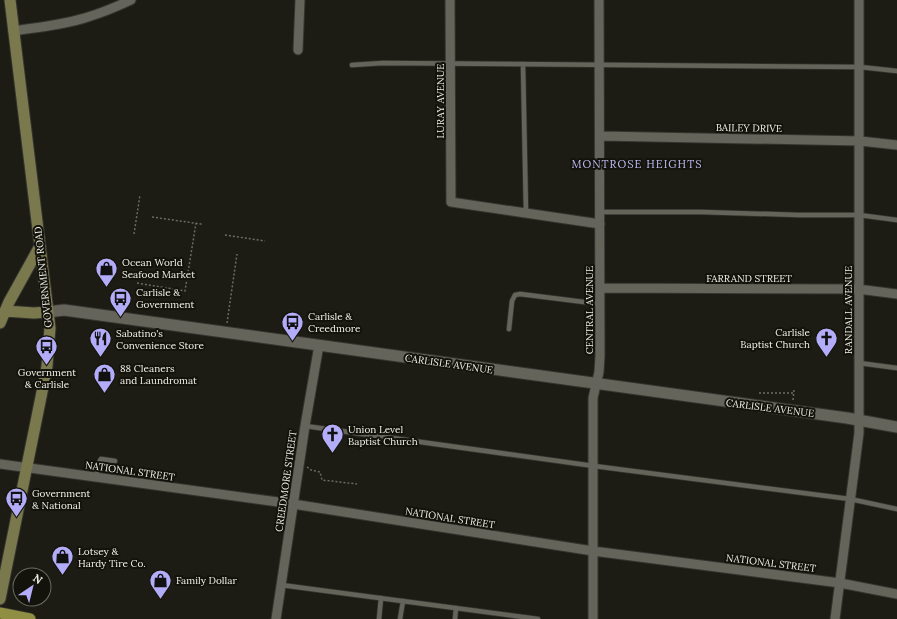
<svg xmlns="http://www.w3.org/2000/svg" width="897" height="619" font-family="Lora,serif">
	<style>
		.lines { fill: none; stroke-linecap: round; stroke-linejoin: round }
		.service-casing { stroke: #353530; stroke-width: 6 }
		.minor-casing { stroke: #353530; stroke-width: 11 }
		.tertiary-casing { stroke: #353530; stroke-width: 13 }
		.secondary-casing { stroke: #353530; stroke-width: 13 }
		.primary-casing { stroke: #353530; stroke-width: 13 }
		.path { stroke: #6c6c65; stroke-width: 1.5; stroke-dasharray: 2 2; stroke-linecap: butt }
		.service { stroke: #64645a; stroke-width: 4.5 }
		.minor { stroke: #64645a; stroke-width: 9 }
		.tertiary { stroke: #64645a; stroke-width: 11 }
		.secondary { stroke: #7a794e; stroke-width: 11 }
		.primary { stroke: #908e42; stroke-width: 11 }
		.labels { text-anchor: middle; dominant-baseline: central; stroke-width: 4; stroke-linejoin: round; paint-order: stroke }
		.street-label { font-size: 10px; fill: #efefe9; stroke: #13130b }
		.poi-label { font-size: 10px; fill: #efefe9; stroke: #13130b; text-anchor: start }
		.neighbourhood-label { font-size: 11px; letter-spacing: 1px; fill: #bebbf4; stroke: #13130b }
	</style>
	<rect width="100%" height="100%" fill="#1c1c14"/>
	<g class="lines">
		<defs>
			<path id="service" d="M523,64L526,213
				M352,65L383,63L860,67L897,71
				M600,212H701L799,215H859L897,220
				M509,329L512,301L515,295L520,294L600,304
				M859,363L897,368
				M305,426L594,466L850,499L897,509
				M96,478L98,464L101,459L115,461
				M281,585L538,619
				M379,619L381,598
				M400,619L403,601
				M455,619L456,608"/>
			<path id="minor" d="M450,0L451,202L600,224
				M13,31C39,27 65,25 91,16C104,12 118,6 131,0
				M298,50L300,0
				M600,136L860,141L897,145
				M601,288L858,289L897,294
				M0,464L293,504L593,551L840,583L897,594
				M276,619L305,426L319,345
				M593,619V398L599,372L600,356L599,0
				M835,619L859,433V0"/>
			<path id="tertiary" d="M48,312L64,310L847,418L897,427"/>
			<path id="secondary" d="M5,311L34,313L48,312
				M0,323L9,302L40,246
				M0,599L42,392L47,366L50,328L10,0"/>
			<path id="primary" d="M0,613L30,619"/>
		</defs>
		<use href="#service" class="service-casing"/>
		<use href="#minor" class="minor-casing"/>
		<use href="#tertiary" class="tertiary-casing"/>
		<use href="#secondary" class="secondary-casing"/>
		<use href="#primary" class="primary-casing"/>
		<path class="path" d="M152,217L201,224V222
			M134,234L140,195
			M225,235L265,241
			M137,283L185,291L196,223
			M227,323L237,254
			M759,393H794
			M793,400L794,390
			M307,467L311,470L320,472L322,480L357,484"/>
		<use href="#service" class="service"/>
		<use href="#minor" class="minor"/>
		<use href="#tertiary" class="tertiary"/>
		<use href="#secondary" class="secondary"/>
		<use href="#primary" class="primary"/>
	</g>
	<defs>
		<symbol id="shop-pin" viewBox="-11 -11 22 30"><path d="M0 17L-7.5 6A9.5 9.5 0 1 1 7.5 6Z" fill="#b3adf9" stroke="#13130b"/><path d="M-5-2.5h2.3a2.7 3.5 0 0 1 5.4 0H5L5.5 6h-11ZM-1.5-2.5h3a1.5 2.3 0 0 0-3 0Z" fill="#111"/></symbol>
		<symbol id="bus-pin" viewBox="-11 -11 22 30"><path d="M0 17L-7.5 6A9.5 9.5 0 1 1 7.5 6Z" fill="#b3adf9" stroke="#13130b"/><path d="M-5-6H5V4H4V6H2V4H-2V6H-4V4H-5ZM-3.5-4V0h7V-4ZM-3.5 1.2v1.5H-2V1.2ZM2 1.2v1.5H3.5V1.2Z" fill="#111"/></symbol>
		<symbol id="church-pin" viewBox="-11 -11 22 30"><path d="M0 17L-7.5 6A9.5 9.5 0 1 1 7.5 6Z" fill="#b3adf9" stroke="#13130b"/><path d="M-1.2-6h2.4v3.5h3.3v2.4h-3.3V6h-2.4V-.1h-3.3v-2.4h3.3Z" fill="#111"/></symbol>
		<symbol id="restaurant-pin" viewBox="-11 -11 22 30"><path d="M0 17L-7.5 6A9.5 9.5 0 1 1 7.5 6Z" fill="#b3adf9" stroke="#13130b"/><path d="M-5-6h1v4h1v-4h1v4h1v-4h1v5L-1.5 .5V6h-2V.5L-5-1ZM5-6V6H3V1.5H1.5Q1.5-4 5-6Z" fill="#111"/></symbol>
	</defs>
	<g fill-rule="evenodd">
		<use href="#shop-pin" x="94" y="256" width="25" height="34"/>
		<use href="#bus-pin" x="108" y="286" width="25" height="34"/>
		<use href="#bus-pin" x="280" y="310" width="25" height="34"/>
		<use href="#church-pin" x="814" y="326" width="25" height="34"/>
		<use href="#restaurant-pin" x="88" y="326" width="25" height="34"/>
		<use href="#bus-pin" x="34" y="334" width="25" height="34"/>
		<use href="#shop-pin" x="92" y="362" width="25" height="34"/>
		<use href="#church-pin" x="320" y="422" width="25" height="34"/>
		<use href="#bus-pin" x="4" y="486" width="25" height="34"/>
		<use href="#shop-pin" x="50" y="544" width="25" height="34"/>
		<use href="#shop-pin" x="148" y="568" width="25" height="34"/>
	</g>
	<g class="labels">
		<g class="street-label">
			<text transform="translate(440 101) rotate(-90)">LURAY AVENUE</text>
			<text transform="translate(749 128) rotate(1)">BAILEY DRIVE</text>
			<text transform="translate(43 277) rotate(-96)">GOVERNMENT ROAD</text>
			<text x="749" y="278">FARRAND STREET</text>
			<text transform="translate(589 310) rotate(-90)">CENTRAL AVENUE</text>
			<text transform="translate(848 310) rotate(-90)">RANDALL AVENUE</text>
			<text transform="translate(449 364) rotate(8)">CARLISLE AVENUE</text>
			<text transform="translate(770 408) rotate(7)">CARLISLE AVENUE</text>
			<text transform="translate(130 471) rotate(8)">NATIONAL STREET</text>
			<text transform="translate(286 481) rotate(-82)">CREEDMORE STREET</text>
			<text transform="translate(450 518) rotate(9)">NATIONAL STREET</text>
			<text transform="translate(771 563) rotate(7)">NATIONAL STREET</text>
		</g>
		<g class="poi-label">
			<text x="122" y="262">Ocean World<tspan x="122" dy="12">Seafood Market</tspan></text>
			<text x="136" y="292">Carlisle &amp;<tspan x="136" dy="12">Government</tspan></text>
			<text x="308" y="316">Carlisle &amp;<tspan x="308" dy="12">Creedmore</tspan></text>
			<text x="810" y="332" text-anchor="end">Carlisle<tspan x="810" dy="12">Baptist Church</tspan></text>
			<text x="116" y="333">Sabatino's<tspan x="116" dy="12">Convenience Store</tspan></text>
			<text x="120" y="368">88 Cleaners<tspan x="120" dy="12">and Laundromat</tspan></text>
			<text x="47" y="372" text-anchor="middle">Government<tspan x="47" dy="12">&amp; Carlisle</tspan></text>
			<text x="348" y="429">Union Level<tspan x="348" dy="12">Baptist Church</tspan></text>
			<text x="32" y="493">Government<tspan x="32" dy="12">&amp; National</tspan></text>
			<text x="78" y="551">Lotsey &amp;<tspan x="78" dy="12">Hardy Tire Co.</tspan></text>
			<text x="176" y="580">Family Dollar</text>
		</g>
		<g class="neighbourhood-label">
			<text x="637" y="164">MONTROSE HEIGHTS</text>
		</g>
	</g>
	<g transform="translate(32 587) rotate(35)"><circle r="19" fill="#13130b" stroke="#6b6b64"/>
	<path d="M0-3L7 15L0 10L-7 15Z" fill="#b3adf9"/>
	<text y="-6" font-size="11" font-weight="bold" text-anchor="middle" fill="#efefe9">N</text>
	</g>
</svg>
